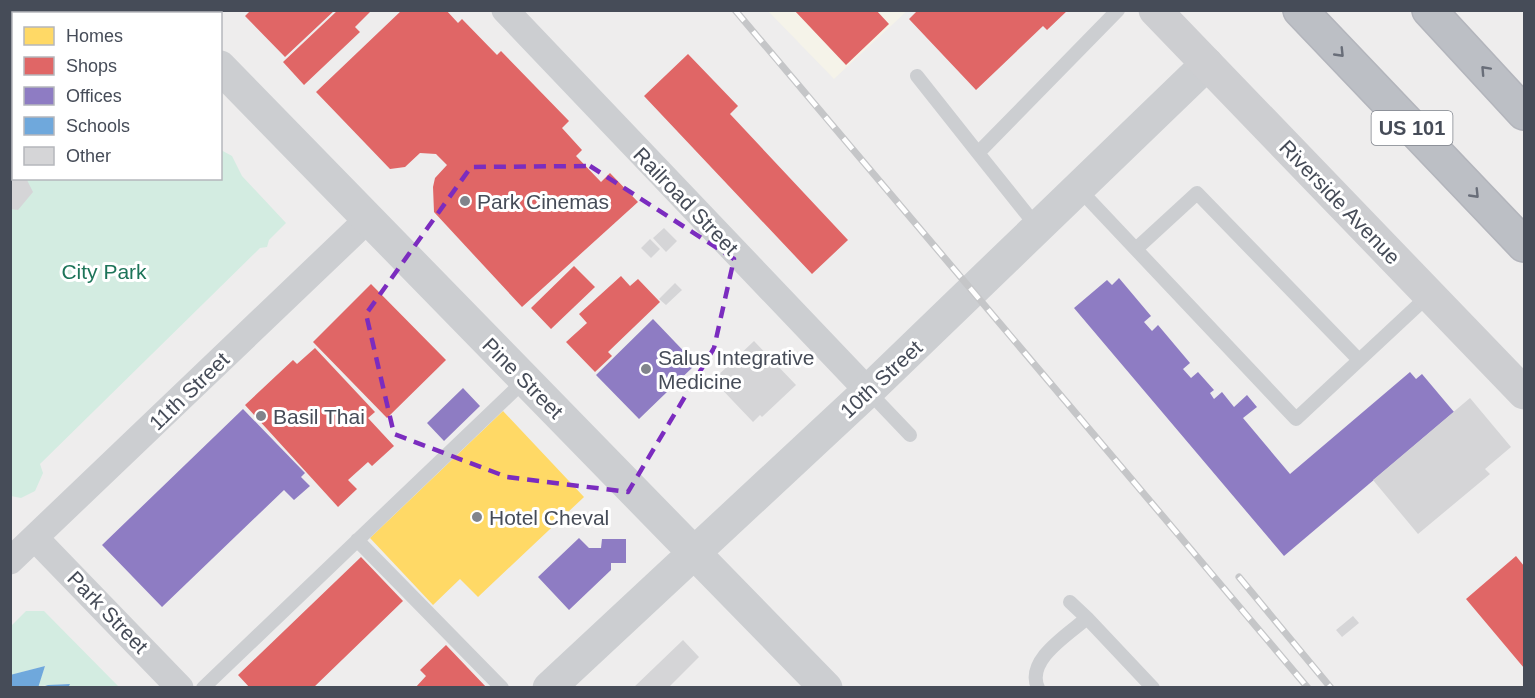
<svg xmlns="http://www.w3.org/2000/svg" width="1535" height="698" font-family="Helvetica,sans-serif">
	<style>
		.commercial { fill: #f5f3e9 }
		.green { fill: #d3ece1 }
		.homes { fill: #ffd966 }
		.shops { fill: #e06666 }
		.offices { fill: #8e7cc3 }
		.schools { fill: #6fa8dc }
		.building { fill: #d5d5d7 }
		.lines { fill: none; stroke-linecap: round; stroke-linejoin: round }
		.motorway-casing { stroke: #b3b5bc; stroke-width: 36 }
		.service { stroke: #ccced1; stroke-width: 14 }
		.minor { stroke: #ccced1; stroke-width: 27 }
		.tertiary { stroke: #ccced1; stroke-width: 33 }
		.secondary { stroke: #cdced1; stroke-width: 33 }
		.motorway { stroke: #bcbfc5; stroke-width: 33 }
		.rail-casing { stroke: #c5c6c8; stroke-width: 7 }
		.rail { stroke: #fff; stroke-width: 4.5; stroke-dasharray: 14; stroke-linecap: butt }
		.oneway { stroke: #696e79 }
		.marked { fill: none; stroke: #7b2cbf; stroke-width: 4.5; stroke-dasharray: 12 8; stroke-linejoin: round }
		.poi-dot { fill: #81848c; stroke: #fff; stroke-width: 2 }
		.labels { text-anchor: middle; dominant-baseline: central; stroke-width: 6; stroke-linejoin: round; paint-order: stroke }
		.shield { fill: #fff; stroke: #7e828a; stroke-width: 1.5 }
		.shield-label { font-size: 20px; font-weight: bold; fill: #464c58 }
		.poi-label { font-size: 21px; fill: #464c58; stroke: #fff; text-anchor: start }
		.street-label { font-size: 21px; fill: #464c58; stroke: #fff }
		.park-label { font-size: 21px; fill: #1d7459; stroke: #fff }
	</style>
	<rect width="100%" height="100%" fill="#eeeded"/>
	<path class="commercial" d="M768,11H907L834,79Z"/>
	<path class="green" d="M12,10L85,11L88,13L14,14V178H220L221,150L232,156L242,176L286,223L269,240L267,247L260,248L40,464L43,473L35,491L21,498L11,496Z
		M26,611H44L119,687H68L69,684L38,686L45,666L11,675V626Z"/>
	<path class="homes" d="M503,411L584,497L478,597L460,579L433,605L370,538Z"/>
	<path class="shops" d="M251,10H335L285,57L245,16Z
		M338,10H372L355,27L360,32L304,85L283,62Z
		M402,10H446L458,23L462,19L497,55L501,51L569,121L562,128L582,150L576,156L601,182L610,173L638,202L522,307L434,212L433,187L435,178L447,165L436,154L420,153L405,167L390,169L316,92Z
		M794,10H876L889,24L846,65Z
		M918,10H1068L1047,30L1043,26L976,90L909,19Z
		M688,54L738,106L730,114L848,240L812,274L644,96Z
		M574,266L595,287L551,329L531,308Z
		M621,276L630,286L638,279L660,302L608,352L612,356L595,372L566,342L587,323L579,314Z
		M371,284L446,360L387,418L313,342Z
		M315,348L375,412L368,418L394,446L372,466L368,462L348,480L357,489L338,507L245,405L293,360L297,364Z
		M1516,556L1524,566V668L1466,599Z
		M361,557L403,601L313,688H250L238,675Z
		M446,645L487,688H415L426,676L420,670Z"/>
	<path class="offices" d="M1119,278L1151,316L1144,322L1152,331L1158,325L1190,363L1183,369L1191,378L1198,372L1214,390L1210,393L1214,399L1222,392L1234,407L1247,395L1257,407L1243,418L1290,474L1410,372L1416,379L1422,374L1454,412L1284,556L1074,308L1107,280L1112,285Z
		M653,319L696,364L639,419L596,375Z
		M463,388L480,406L444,441L427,423Z
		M243,409L305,473L301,477L310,486L294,500L284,490L162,607L102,545Z
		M579,538L589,548H601L602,539H626V563H611V570L569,610L538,577Z"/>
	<path class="schools" d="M45,666L38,688H10V675Z
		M70,684L68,688H39L48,685Z"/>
	<path class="building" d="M10,172H14V178H26L33,192L18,210L10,209Z
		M664,228L677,241L666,252L653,238Z
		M650,239L660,249L651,258L641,248Z
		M675,283L682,290L666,305L659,299Z
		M754,341L796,385L762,417L760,415L753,422L713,380Z
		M1470,398L1511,447L1485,469L1490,474L1418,534L1373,480Z
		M1353,616L1359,623L1342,637L1336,630Z
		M683,640L699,657L668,688H633Z"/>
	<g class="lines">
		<defs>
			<path id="motorway" d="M1300,10L1524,245
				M1429,10L1524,113"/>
		</defs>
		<use href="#motorway" class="motorway-casing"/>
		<path class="service" d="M917,76L978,153
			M1079,189L1296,419L1429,295
			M1038,228L978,153L1118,10
			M1136,249L1197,193L1359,360
			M868,391L910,435
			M357,540L502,688
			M1070,602L1087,618
			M203,688L525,380
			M1038,688C1025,660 1069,634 1087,618L1153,688"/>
		<path class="minor" d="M505,10L868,391
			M35,538L180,688
			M10,561L367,220"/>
		<path class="tertiary" d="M166,10L169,14
			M220,67L826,688
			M549,688L868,391L1207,64"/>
		<path class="secondary" d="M1155,10L1524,393"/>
		<use href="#motorway" class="motorway"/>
		<defs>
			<path id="rail" d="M735,10L1308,688
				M1239,577L1331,688"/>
		</defs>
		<use href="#rail" class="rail-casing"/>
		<use href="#rail" class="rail"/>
	</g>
	<defs><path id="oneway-chevron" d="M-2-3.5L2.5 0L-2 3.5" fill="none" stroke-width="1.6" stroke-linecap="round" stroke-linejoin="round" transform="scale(1.5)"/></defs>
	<g class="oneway">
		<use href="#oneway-chevron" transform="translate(1340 53) rotate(46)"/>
		<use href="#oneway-chevron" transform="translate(1485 70) rotate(-133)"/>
		<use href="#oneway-chevron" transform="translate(1475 194) rotate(46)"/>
	</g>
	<path class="marked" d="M590,166L734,259L714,348L628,492L507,477L394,434L366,314L471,167Z"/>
	<g class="poi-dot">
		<circle cx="465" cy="201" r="6"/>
		<circle cx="646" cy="369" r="6"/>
		<circle cx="261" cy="416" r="6"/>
		<circle cx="477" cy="517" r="6"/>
	</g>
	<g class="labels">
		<rect class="shield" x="1371.5" y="111" width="81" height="34" rx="4.5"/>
		<g class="shield-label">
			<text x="1412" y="128">US 101</text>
		</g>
		<g class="poi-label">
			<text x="477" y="201">Park Cinemas</text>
			<text x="658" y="357">Salus Integrative<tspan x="658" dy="24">Medicine</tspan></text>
			<text x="273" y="416">Basil Thai</text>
			<text x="489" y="517">Hotel Cheval</text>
		</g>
		<g class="street-label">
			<text transform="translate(686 201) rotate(46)">Railroad Street</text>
			<text transform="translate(1340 202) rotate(46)">Riverside Avenue</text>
			<text transform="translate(523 378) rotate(45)">Pine Street</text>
			<text transform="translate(881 379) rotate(-43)">10th Street</text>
			<text transform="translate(189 391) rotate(-44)">11th Street</text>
			<text transform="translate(108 612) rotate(46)">Park Street</text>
		</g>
		<g class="park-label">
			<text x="104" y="271">City Park</text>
		</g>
	</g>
	<rect width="1535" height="698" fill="none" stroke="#464c58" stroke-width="24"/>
	<rect x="12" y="12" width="210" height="168" fill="#ffffff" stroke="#b5b7bc" stroke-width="1.5"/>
	<rect x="24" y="27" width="30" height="18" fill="#ffd966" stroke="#b5b7bc" stroke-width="1.5"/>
	<text x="66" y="42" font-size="18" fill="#464c58">Homes</text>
	<rect x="24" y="57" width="30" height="18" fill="#e06666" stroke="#b5b7bc" stroke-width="1.5"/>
	<text x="66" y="72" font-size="18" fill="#464c58">Shops</text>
	<rect x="24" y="87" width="30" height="18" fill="#8e7cc3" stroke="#b5b7bc" stroke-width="1.5"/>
	<text x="66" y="102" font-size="18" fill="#464c58">Offices</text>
	<rect x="24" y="117" width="30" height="18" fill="#6fa8dc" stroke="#b5b7bc" stroke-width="1.5"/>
	<text x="66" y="132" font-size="18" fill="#464c58">Schools</text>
	<rect x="24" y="147" width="30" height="18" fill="#d5d5d7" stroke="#b5b7bc" stroke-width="1.5"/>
	<text x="66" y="162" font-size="18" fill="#464c58">Other</text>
</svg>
